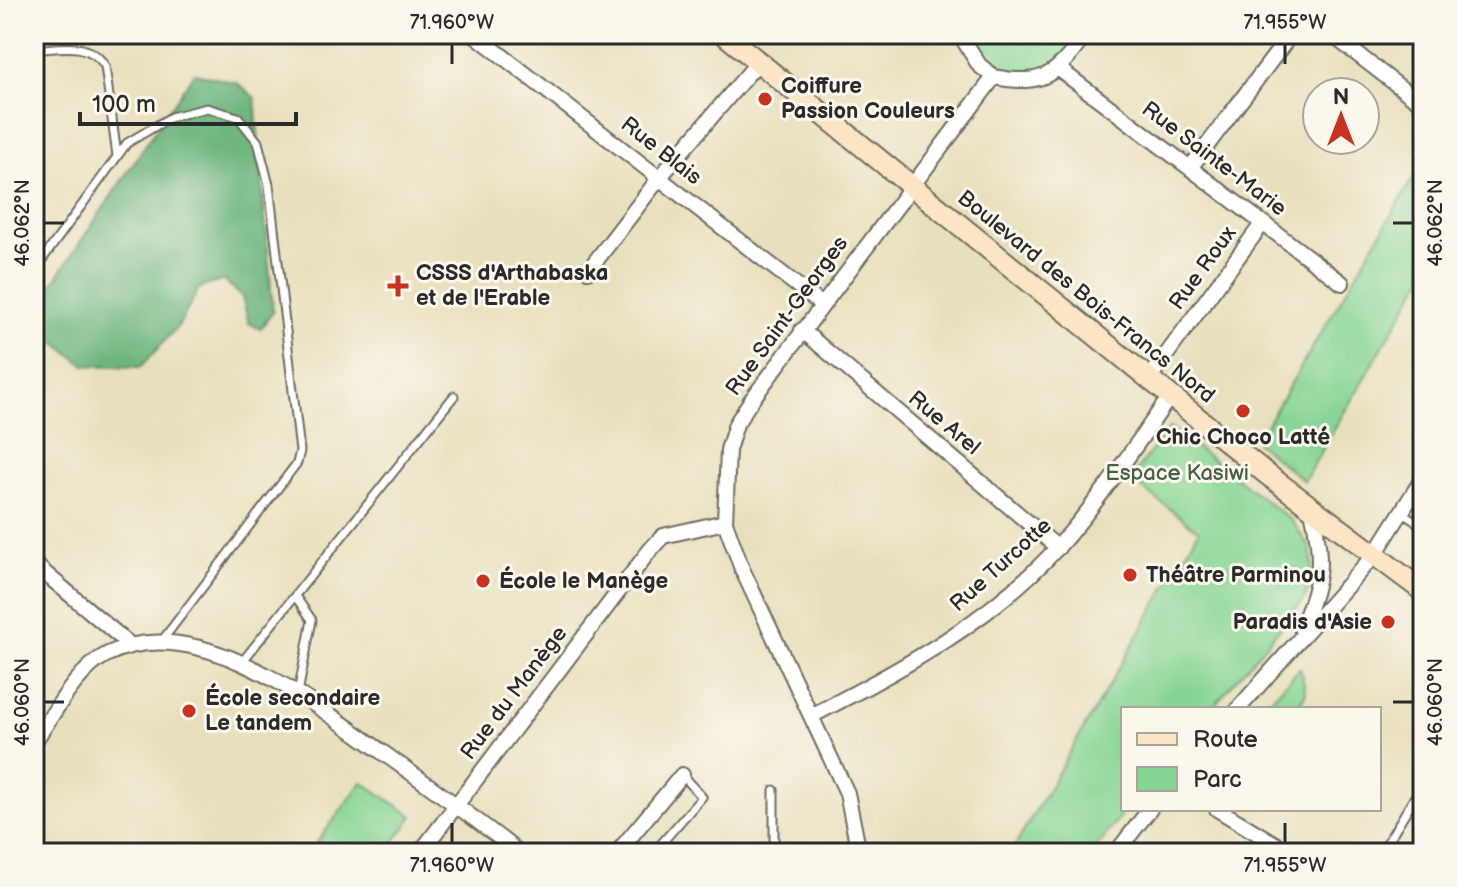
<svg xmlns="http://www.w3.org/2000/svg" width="1457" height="887" font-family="'Balsamiq Sans',sans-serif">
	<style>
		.green { fill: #87d594; stroke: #598060; stroke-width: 2 }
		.forest { fill: #6db67e; stroke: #4c7054; stroke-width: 2 }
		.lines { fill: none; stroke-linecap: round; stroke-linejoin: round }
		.lane-casing { stroke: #6d6a5e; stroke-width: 11 }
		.street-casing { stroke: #6d6a5e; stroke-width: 18 }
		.secondary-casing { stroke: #6d6a5e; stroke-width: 24 }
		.lane { stroke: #fff; stroke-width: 7 }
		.street { stroke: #fff; stroke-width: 14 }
		.secondary { stroke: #fce5c4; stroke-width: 20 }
		.ticks { fill: none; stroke: #2b2b2b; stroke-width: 3 }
		.poi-dot { fill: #c8321e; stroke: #fbf7ec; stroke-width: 3 }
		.labels { text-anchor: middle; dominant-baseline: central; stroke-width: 6; stroke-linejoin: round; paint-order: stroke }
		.poi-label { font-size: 22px; font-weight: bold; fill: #2b2b2b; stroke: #fbf7ec; text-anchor: start }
		.street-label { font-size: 22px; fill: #2b2b2b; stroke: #fbf7ec }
		.park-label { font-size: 22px; fill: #475e4a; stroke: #fbf7ec }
		.neatline { fill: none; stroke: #2b2b2b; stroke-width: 3 }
		.ticks-label { font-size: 20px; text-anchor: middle; fill: #2b2b2b }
	</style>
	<rect width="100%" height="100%" fill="#fbf7ec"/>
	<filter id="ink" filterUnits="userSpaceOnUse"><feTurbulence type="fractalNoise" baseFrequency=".0125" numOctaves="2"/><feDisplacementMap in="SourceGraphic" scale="16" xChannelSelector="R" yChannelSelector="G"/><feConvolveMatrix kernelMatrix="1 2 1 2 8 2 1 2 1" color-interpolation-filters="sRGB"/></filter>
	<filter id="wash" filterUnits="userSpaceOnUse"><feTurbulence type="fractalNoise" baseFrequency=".006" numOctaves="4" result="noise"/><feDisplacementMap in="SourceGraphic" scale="32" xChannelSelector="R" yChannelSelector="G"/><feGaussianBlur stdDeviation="1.8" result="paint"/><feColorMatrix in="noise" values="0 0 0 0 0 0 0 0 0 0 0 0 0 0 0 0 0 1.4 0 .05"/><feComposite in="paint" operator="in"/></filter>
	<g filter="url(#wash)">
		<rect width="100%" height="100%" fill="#e8e0bd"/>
		<path class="green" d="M960,34H1086L1059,69L994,77Z
			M1423,162V278L1304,481L1256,442Z
			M1170,427L1292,521L1310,548L1312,559L1311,584L1303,601L1211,709H1123L1126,809L1092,853H1011L1199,531L1130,479Z
			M1300,668L1306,693L1297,709H1262Z
			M362,782L413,816L386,853H309Z"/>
		<path class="forest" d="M194,73L237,83L255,98L273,312L260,329L249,323L242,297L224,280L199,288L179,325L141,367L84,365L34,326V311Z"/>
	</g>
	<g filter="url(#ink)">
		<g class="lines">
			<defs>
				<path id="lane" d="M34,50C60,48 89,40 105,66L117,156
					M34,271L127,143L171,117L207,108L238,117L258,142L269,185L300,451L297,463L161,642
					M1423,424L1419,440L1423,444
					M1402,513L1423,526
					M295,596L312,620L298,693
					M242,662L454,396
					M653,853L702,797L682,775
					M774,853V790
					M1381,853L1423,783"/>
				<path id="street" d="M474,34L821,304
					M960,34L979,65L994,77
					M1331,34L1423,105
					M1059,69L1342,283
					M1190,168L1291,34
					M588,271L660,177L759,61
					M802,330L1058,548
					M1150,377L1262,224
					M34,564L130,645
					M1301,628C1323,579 1323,557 1311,506
					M1238,709L1375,554L1423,478
					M813,715C901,670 991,621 1058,547C1100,500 1135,446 1171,395
					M34,742C54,714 77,669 108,654C197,610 313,703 382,752C428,785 474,817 519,853
					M1217,809L1290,853
					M420,853L650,550L663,536L725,522
					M617,853L682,775
					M859,853L847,793L742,569L725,522L728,450L736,424L750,402L994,77C1046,87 1057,73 1086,34
					M1116,853L1150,809"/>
				<path id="secondary" d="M724,34L1268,475L1423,591"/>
			</defs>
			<use href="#lane" class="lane-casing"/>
			<use href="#street" class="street-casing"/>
			<use href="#secondary" class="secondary-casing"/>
			<use href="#lane" class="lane"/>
			<use href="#street" class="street"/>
			<use href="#secondary" class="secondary"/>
		</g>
	</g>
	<path class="ticks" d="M452,44V64M1285,44V64M44,223H64M1393,223H1413M44,702H64M1393,702H1413M452,823V843M1285,823V843"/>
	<g class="poi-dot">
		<circle cx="765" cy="99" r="8"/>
		<path d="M394 274h8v8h8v8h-8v8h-8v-8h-8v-8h8z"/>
		<circle cx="1243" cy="411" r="8"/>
		<circle cx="1130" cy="575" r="8"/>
		<circle cx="483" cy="581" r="8"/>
		<circle cx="1388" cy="622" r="8"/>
		<circle cx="189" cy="711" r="8"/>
	</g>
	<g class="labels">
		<g class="poi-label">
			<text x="781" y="86">Coiffure<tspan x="781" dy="25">Passion Couleurs</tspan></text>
			<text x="416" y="273">CSSS d'Arthabaska<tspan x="416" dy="25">et de l'Erable</tspan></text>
			<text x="1243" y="437" text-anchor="middle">Chic Choco Latté</text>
			<text x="1146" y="575">Théâtre Parminou</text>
			<text x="499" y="581">École le Manège</text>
			<text x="1372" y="622" text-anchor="end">Paradis d'Asie</text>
			<text x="205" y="698">École secondaire<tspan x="205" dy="25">Le tandem</tspan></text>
		</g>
		<g class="street-label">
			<text transform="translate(661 151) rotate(38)">Rue Blais</text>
			<text transform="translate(1214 159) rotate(37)">Rue Sainte-Marie</text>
			<text transform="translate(1203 268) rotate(-54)">Rue Roux</text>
			<text transform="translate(1086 297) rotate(39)">Boulevard des Bois-Francs Nord</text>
			<text transform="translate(787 316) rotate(-54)">Rue Saint-Georges</text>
			<text transform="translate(944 423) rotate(40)">Rue Arel</text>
			<text transform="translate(1001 565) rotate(-42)">Rue Turcotte</text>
			<text transform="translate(514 693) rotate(-53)">Rue du Manège</text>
		</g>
		<g class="park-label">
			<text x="1177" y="473">Espace Kasiwi</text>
		</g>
	</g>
	<rect width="1457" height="887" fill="none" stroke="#fbf7ec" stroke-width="88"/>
	<rect x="1121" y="707" width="260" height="104" fill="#fbf7ec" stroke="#a8a59f" stroke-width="2"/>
	<rect x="1137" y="733" width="40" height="12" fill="#fce5c4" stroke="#a8a59f" stroke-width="2"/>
	<text x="1193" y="747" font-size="24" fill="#2b2b2b">Route</text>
	<rect x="1137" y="767" width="40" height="24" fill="#87d594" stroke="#a8a59f" stroke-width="2"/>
	<text x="1193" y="787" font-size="24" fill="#2b2b2b">Parc</text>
	<g transform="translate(1341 116)"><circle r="38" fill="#fbf7ec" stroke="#a8a59f" stroke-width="2"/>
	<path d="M0-6L14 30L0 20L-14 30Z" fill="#c8321e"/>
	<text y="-12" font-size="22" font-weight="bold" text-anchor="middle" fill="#2b2b2b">N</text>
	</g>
	<path d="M80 112v12h216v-12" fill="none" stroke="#2b2b2b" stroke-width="4"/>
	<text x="92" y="112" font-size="24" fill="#2b2b2b" stroke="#fbf7ec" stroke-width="6" paint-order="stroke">100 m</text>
	<rect x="44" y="44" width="1369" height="799" class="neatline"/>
	<g class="ticks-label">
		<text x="452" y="29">71.960°W</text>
		<text x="1285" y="29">71.955°W</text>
		<text transform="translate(22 223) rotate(-90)" y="7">46.062°N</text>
		<text transform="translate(1435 223) rotate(-90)" y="7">46.062°N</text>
		<text transform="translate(22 702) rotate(-90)" y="7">46.060°N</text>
		<text transform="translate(1435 702) rotate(-90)" y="7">46.060°N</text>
		<text x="452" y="872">71.960°W</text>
		<text x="1285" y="872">71.955°W</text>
	</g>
</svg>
